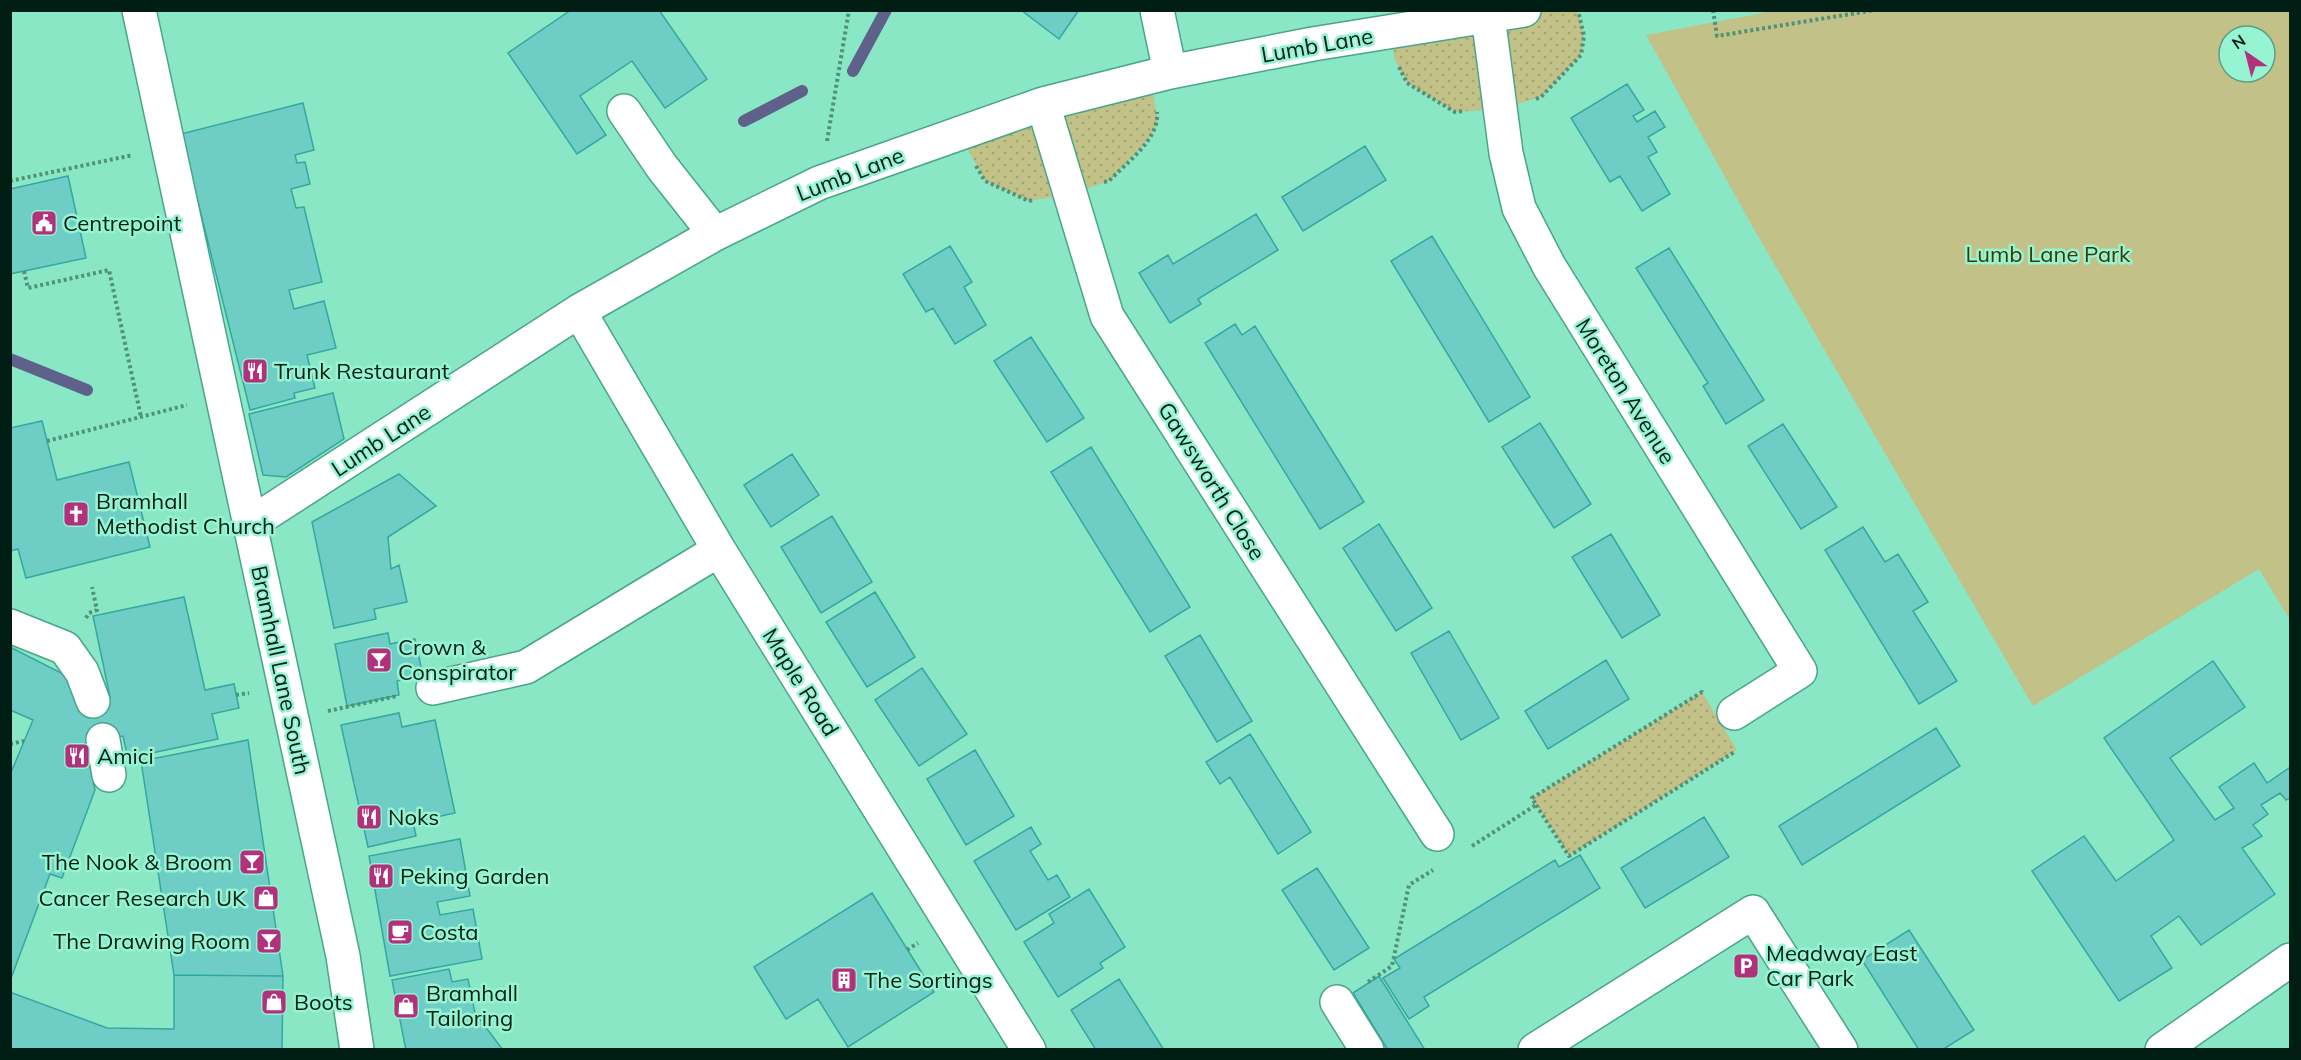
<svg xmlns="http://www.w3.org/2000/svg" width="2301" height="1060" font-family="Mulish,sans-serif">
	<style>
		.grass { fill: url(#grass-dots) }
		.green { fill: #c1c188; fill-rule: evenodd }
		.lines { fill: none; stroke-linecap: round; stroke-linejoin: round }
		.stream { stroke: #5e628b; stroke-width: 12 }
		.building { fill: #6ecec6; stroke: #34a8a0; stroke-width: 1.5 }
		.minor-casing { stroke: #48a686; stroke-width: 36 }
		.major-casing { stroke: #48a686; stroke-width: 36 }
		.path { stroke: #50917a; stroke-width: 4; stroke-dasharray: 3 3; stroke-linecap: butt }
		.minor { stroke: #fff; stroke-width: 33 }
		.major { stroke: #fff; stroke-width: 33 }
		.labels { text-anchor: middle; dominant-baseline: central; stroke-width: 5; stroke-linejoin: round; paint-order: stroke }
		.street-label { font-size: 22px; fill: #011e15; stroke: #97f4d2 }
		.poi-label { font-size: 22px; fill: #011e15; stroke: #97f4d2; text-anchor: start }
		.park-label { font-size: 22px; fill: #3b3a00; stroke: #97f4d2 }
	</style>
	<defs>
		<pattern id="grass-dots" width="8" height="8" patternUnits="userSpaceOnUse" patternTransform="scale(1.5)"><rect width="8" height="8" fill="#c1c188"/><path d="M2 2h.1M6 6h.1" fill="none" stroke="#a4a574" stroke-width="1.8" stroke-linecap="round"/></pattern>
	</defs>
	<rect width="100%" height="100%" fill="#8ae7c5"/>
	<path class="grass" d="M1578,10L1584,36L1581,55L1541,97L1501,109L1455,112L1407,83L1395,60L1390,32L1524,11Z
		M1150,77L1158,121L1150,138L1109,181L1071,194L1029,201L985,181L959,133Z
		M1702,692L1737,750L1569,856L1532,798Z"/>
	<path class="green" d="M1779,10L2290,11V620L2259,569L2033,706L1755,231L1646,35ZM2229,36H2265V72H2229Z"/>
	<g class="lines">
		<path class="stream" d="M853,71L886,10
			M744,121L802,91
			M10,359L87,390"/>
	</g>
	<path class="building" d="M571,10H659L707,79L665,108L632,61L580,96L606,135L577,154L508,53Z
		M1021,10H1079L1059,39Z
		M1627,84L1644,110L1633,116L1637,122L1655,111L1665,127L1648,137L1657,152L1648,157L1670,194L1642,211L1620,176L1610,182L1571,118Z
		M303,103L314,150L295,155L297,163L305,162L310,184L291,189L296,208L304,207L322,282L289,290L294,309L324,301L336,348L307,355L315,388L294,393L295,398L250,410L181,134Z
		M1365,146L1386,180L1303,231L1282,197Z
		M68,176L86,258L10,274V189Z
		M1256,214L1278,250L1198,299L1201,304L1170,323L1139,273L1168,255L1173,264Z
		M1432,236L1530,397L1489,422L1391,261Z
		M950,246L972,282L964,287L986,325L955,344L933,308L926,312L903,274Z
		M1669,248L1764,400L1726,424L1703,386L1708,383L1636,268Z
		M1235,324L1242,335L1255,326L1364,502L1320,529L1205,343Z
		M1031,337L1084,418L1047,442L994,361Z
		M333,393L344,439L286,477L263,475L249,414Z
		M42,421L57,480L129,462L150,547L26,578L18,549L10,551V428Z
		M1540,423L1591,504L1554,528L1502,447Z
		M1783,424L1837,507L1801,529L1748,446Z
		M1091,447L1190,607L1150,632L1051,472Z
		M792,454L819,495L771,527L744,485Z
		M399,474L436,506L388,537L391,569L399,565L407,602L374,609L376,619L334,628L312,522Z
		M832,516L872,582L821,613L781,547Z
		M1379,524L1432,608L1396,631L1343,548Z
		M1863,527L1885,562L1898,554L1928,602L1913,611L1957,681L1919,704L1825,550Z
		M1611,534L1660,615L1622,638L1572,557Z
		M875,592L915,657L867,687L826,622Z
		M184,597L205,690L234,684L239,708L212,714L218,739L128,758L123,736L85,743L95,790L62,878L50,874L10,981V775L33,720L10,710V647L71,678L76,704L110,697L93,616Z
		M1449,631L1499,718L1461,740L1411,653Z
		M388,633L390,644L415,639L423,676L397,681L399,695L347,706L335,644Z
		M1200,635L1252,721L1217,742L1165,656Z
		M1606,660L1629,699L1548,749L1525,711Z
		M2213,661L2245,707L2170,758L2215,820L2234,808L2219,787L2254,763L2267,783L2289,768L2290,770V798L2286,800L2280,793L2261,805L2268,814L2253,825L2262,836L2242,848L2275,894L2201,945L2179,916L2151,936L2172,968L2119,1001L2032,871L2084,836L2116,881L2174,840L2104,738Z
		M922,668L967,734L919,766L875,700Z
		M399,713L402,727L435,720L455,813L413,822L416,836L368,847L341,725Z
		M1936,728L1960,766L1802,865L1779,826Z
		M1250,734L1311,832L1278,854L1230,777L1220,784L1206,762Z
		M248,740L283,976L174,975L141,761Z
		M975,750L1014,816L966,845L927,779Z
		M1704,817L1729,857L1645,908L1621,868Z
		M1031,827L1041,844L1030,851L1048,880L1057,875L1070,897L1016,930L974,861Z
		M460,839L470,896L437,902L440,915L473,909L482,959L390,976L369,856Z
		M1580,855L1600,888L1424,997L1429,1006L1409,1019L1383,978L1400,968L1394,959L1555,860L1559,867Z
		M1317,868L1369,948L1334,970L1282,890Z
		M1089,889L1125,947L1100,963L1103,968L1058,997L1024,942L1054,923L1049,914Z
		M872,893L934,992L848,1047L818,999L786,1019L754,967Z
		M1909,930L1974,1030L1942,1050H1919L1862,960Z
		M449,969L452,982L468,979L475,1013L503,1050H406L392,980Z
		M174,975L283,976L282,1050H10V992L107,1028L174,1029Z
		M1379,976L1425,1050H1388L1353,993Z
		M1119,979L1164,1050H1096L1071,1010Z"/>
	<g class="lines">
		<defs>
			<path id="minor" d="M1157,10L1170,72
				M1488,16L1506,153L1519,208L1549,266L1800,671L1734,713
				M1043,104L1107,316L1437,834
				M624,111L662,167L715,234
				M579,311L719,550L1029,1050
				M250,524L579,311L715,234L819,183L1043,104L1170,72L1313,44L1524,10
				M10,626L65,648L82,672L93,701
				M433,688L526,667L719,550
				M103,740L109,775
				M1337,1002L1367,1050
				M1535,1050L1753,912L1841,1050
				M2162,1050L2290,960"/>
			<path id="major" d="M139,10L343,956L357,1050"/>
		</defs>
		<use href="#minor" class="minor-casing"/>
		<use href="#major" class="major-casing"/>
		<path class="path" d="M1713,10L1717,36L1875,10
			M1399,67L1407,83L1455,112L1464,111
			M1536,99L1541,97L1581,55L1584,36L1578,10
			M827,141L849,10
			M976,166L985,181L1029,201L1033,200
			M10,181L133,155
			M1104,182L1109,181C1126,163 1160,139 1157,112
			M24,271L28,288L109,270L141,417
			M47,441L187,405
			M86,618L89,613L97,610L92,587
			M236,695L249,693
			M328,711L397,696
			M10,744L24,741
			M1536,805L1569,856L1736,751
			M1472,846L1536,805L1532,798L1702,692L1703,693
			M907,950L918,943
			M1368,982L1392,966L1409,885L1433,870"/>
		<use href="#minor" class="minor"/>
		<use href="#major" class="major"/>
	</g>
	<defs>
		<symbol id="civic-square" viewBox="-11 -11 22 22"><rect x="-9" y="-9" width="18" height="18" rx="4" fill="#b1317d" stroke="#97f4d2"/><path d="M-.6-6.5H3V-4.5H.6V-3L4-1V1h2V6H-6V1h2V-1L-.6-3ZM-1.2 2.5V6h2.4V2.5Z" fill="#fff"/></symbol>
		<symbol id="restaurant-square" viewBox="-11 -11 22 22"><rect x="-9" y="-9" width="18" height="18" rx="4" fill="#b1317d" stroke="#97f4d2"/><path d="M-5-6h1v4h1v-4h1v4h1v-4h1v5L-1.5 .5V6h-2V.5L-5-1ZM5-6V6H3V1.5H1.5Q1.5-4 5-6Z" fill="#fff"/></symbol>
		<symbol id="church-square" viewBox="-11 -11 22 22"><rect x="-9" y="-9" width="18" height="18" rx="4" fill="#b1317d" stroke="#97f4d2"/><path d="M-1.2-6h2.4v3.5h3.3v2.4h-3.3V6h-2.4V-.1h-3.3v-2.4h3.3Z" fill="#fff"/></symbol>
		<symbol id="bar-square" viewBox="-11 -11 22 22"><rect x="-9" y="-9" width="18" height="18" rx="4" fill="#b1317d" stroke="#97f4d2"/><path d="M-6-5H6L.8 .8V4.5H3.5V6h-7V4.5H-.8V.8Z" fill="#fff"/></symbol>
		<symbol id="shop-square" viewBox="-11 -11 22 22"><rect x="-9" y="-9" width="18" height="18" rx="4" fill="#b1317d" stroke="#97f4d2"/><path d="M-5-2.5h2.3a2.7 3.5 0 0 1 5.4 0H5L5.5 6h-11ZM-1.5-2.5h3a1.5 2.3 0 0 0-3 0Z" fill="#fff"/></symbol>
		<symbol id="cafe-square" viewBox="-11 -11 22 22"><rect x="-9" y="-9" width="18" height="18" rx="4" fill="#b1317d" stroke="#97f4d2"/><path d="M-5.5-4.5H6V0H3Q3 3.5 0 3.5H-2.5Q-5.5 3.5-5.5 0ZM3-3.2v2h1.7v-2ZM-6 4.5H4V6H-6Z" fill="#fff"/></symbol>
		<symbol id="parking-square" viewBox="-11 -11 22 22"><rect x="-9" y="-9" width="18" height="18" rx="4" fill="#b1317d" stroke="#97f4d2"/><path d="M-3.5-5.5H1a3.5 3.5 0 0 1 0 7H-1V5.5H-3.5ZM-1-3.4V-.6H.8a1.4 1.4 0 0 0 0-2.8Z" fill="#fff"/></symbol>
		<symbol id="building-square" viewBox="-11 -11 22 22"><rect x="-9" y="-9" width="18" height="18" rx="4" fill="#b1317d" stroke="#97f4d2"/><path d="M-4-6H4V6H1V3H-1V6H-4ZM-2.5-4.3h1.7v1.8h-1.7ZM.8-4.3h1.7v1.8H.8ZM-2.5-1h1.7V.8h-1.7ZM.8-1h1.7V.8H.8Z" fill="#fff"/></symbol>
	</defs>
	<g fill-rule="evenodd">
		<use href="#civic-square" x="29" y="208" width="30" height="30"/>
		<use href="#restaurant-square" x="240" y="356" width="30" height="30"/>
		<use href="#church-square" x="61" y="499" width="30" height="30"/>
		<use href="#bar-square" x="364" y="645" width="30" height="30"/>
		<use href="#restaurant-square" x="62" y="741" width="30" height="30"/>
		<use href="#restaurant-square" x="354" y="802" width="30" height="30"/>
		<use href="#bar-square" x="237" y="847" width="30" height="30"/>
		<use href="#restaurant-square" x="366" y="861" width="30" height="30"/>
		<use href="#shop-square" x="251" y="883" width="30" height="30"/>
		<use href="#cafe-square" x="385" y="917" width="30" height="30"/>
		<use href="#bar-square" x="254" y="926" width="30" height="30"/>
		<use href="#parking-square" x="1731" y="951" width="30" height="30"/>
		<use href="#building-square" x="829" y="965" width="30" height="30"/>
		<use href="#shop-square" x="259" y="987" width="30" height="30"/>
		<use href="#shop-square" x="391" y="991" width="30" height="30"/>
	</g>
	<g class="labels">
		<g class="street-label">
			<text transform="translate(1317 45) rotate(-10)">Lumb Lane</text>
			<text transform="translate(850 174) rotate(-21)">Lumb Lane</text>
			<text transform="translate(1626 391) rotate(58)">Moreton Avenue</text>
			<text transform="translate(381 440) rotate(-33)">Lumb Lane</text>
			<text transform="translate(1212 481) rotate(58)">Gawsworth Close</text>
			<text transform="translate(281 670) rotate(78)">Bramhall Lane South</text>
			<text transform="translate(801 682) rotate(58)">Maple Road</text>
		</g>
		<g class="poi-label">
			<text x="63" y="223">Centrepoint</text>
			<text x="274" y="371">Trunk Restaurant</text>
			<text x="96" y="501">Bramhall<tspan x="96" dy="25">Methodist Church</tspan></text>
			<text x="398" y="647">Crown &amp;<tspan x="398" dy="25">Conspirator</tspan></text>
			<text x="97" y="756">Amici</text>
			<text x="388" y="817">Noks</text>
			<text x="232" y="862" text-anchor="end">The Nook &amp; Broom</text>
			<text x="400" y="876">Peking Garden</text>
			<text x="246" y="898" text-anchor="end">Cancer Research UK</text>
			<text x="420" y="932">Costa</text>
			<text x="250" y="941" text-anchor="end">The Drawing Room</text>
			<text x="1766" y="953">Meadway East<tspan x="1766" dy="25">Car Park</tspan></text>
			<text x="864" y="980">The Sortings</text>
			<text x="426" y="993">Bramhall<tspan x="426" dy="25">Tailoring</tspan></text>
			<text x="294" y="1002">Boots</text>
		</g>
		<g class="park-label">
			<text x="2048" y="254">Lumb Lane Park</text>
		</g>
	</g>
	<rect width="2301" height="1060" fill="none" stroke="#011e15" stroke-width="24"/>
	<g transform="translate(2247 54) rotate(325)"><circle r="28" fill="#97f4d2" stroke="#5b9e86" stroke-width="1.5"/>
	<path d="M0-4.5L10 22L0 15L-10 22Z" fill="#b1317d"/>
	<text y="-9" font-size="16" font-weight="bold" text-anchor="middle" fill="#011e15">N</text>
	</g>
</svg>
